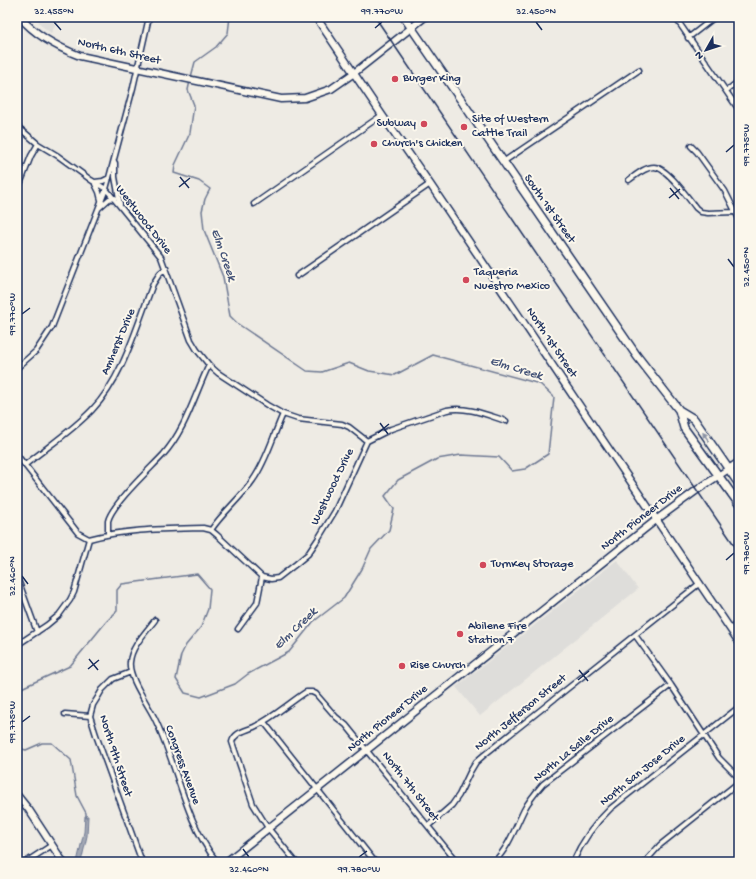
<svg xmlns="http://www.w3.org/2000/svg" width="756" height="879" font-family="'Gochi Hand',sans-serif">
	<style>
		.built { fill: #deddda }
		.water { fill: #a3a8b4; stroke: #6d7892 }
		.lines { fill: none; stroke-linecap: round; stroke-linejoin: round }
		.stream { stroke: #6d7892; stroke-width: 1.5 }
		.street-casing { stroke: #1b2f5e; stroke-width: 7 }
		.secondary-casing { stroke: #1b2f5e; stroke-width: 9 }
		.primary-casing { stroke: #1b2f5e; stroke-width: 10 }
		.street { stroke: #fbf7ec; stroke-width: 4 }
		.secondary { stroke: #fbf7ec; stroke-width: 6 }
		.primary { stroke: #fbf7ec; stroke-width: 7 }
		.rail { stroke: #1b2f5e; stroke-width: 1.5 }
		.oneway { fill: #8b93a5 }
		.ticks { fill: none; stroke: #1b2f5e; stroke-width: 1.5 }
		.poi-dot { fill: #d1495b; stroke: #fbf7ec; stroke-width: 1.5 }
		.labels { text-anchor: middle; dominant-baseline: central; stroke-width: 4; stroke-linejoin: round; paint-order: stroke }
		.street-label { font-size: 12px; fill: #1b2f5e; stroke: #fbf7ec }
		.poi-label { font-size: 12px; fill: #1b2f5e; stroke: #fbf7ec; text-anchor: start }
		.water-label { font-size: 13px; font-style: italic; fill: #445378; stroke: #fbf7ec }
		.neatline { fill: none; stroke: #1b2f5e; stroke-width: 1.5 }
		.ticks-label { font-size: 10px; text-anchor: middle; fill: #1b2f5e }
	</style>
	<rect width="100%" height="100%" fill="#eeebe4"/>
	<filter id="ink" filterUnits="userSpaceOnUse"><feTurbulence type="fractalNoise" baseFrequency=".025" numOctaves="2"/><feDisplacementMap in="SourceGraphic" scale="8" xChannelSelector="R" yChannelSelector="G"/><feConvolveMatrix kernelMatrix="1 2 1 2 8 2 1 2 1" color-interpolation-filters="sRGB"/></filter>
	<g filter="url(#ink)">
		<path class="built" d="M35,17H60L51,33L42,26Z
			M617,560L638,589L480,716L456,687Z"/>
		<path class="water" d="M85,816H88L87,836L81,862H77L84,832Z"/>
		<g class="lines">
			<path class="stream" d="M191,77L195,62L216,47L228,33L230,17
				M17,690L70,666L106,622L117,611V590L122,584L197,574L210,589L208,609L201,627L186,645L181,655L176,679L185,693L201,697L235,684L248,674L289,652L313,622L344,598L362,569L371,549L389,530L394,509L385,496L398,480L437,459L461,455L499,457L512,471L525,469L548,454L554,397L540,384L433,355L395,375L369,371L349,363L322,372L307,371L238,324L230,316L223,277L204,230L202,211L205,199L210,189L199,181L174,173L175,165L190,133L194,105L188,90L190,81
				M17,746L18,748L26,750L42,743H52L71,760L77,796L86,813V818"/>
			<defs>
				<path id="street" d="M149,17L133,88L106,189L161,257L191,340L197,350L209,365L218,373L267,405L283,414L298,419L342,424L349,427L367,441
					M675,17L739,110
					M688,38L715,17
					M726,91L739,81
					M17,126L38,144L58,156L91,180L106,189L52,327L36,351L17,368
					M691,146L697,152L725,191L739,219
					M503,162L639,70
					M115,163V177L120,204
					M629,180C636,175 645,167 654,167C667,167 688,198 696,208L701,212L708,213L734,212
					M95,182L103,181L109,178
					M95,184L99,192L101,200
					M17,192L31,156L38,144
					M254,204L382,115
					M99,208L109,199L115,198
					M297,276L430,184
					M17,455L78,533L89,539
					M25,465C47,447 72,431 92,410C123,378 137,325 153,284L160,273L166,268
					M211,530C223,512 241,498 253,480C267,460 273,436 283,414
					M108,534C108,530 108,525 108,521C112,504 150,469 163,455C186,429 194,396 209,365
					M17,577L37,632
					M155,620C146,632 131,647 130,662C128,677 147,703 154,717C178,765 183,818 217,862
					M238,629L257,603L262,577
					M635,635L671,685L719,758L739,778
					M17,645L47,625L59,615L70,600L74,592L89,539C126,529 164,529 203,528L211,530L217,535L262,577L271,579L278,578L296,564L308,554L318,539L335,511L367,441L391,429L447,410C467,406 487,415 506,421
					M131,672L113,679L102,690L98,697L93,705L90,716L96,735L142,862
					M65,714L90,716
					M264,722L375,862
					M428,826L452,805L459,795L470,772L476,762L484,755L700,583
					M26,862L52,845
					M296,862L268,828L253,804L232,742C235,732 245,731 254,727C273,718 289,703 306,692H312L316,694L336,717L346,725L457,862
					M494,862C509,847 515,828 524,810C529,800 536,792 543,784L671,685
					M573,862C582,841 594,824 611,808L739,707
					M645,862L660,845L739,782
					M735,862L739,859"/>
				<path id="secondary" d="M20,17C36,36 57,47 80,56L281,99L305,98L331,89L354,73L425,17
					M316,17L382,115L430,184L739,642
					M17,795L29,810L63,862
					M226,862L656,520L697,490L739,462"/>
				<path id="primary" d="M404,17L637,356L679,410L694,419L739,484
					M679,410L684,428L739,504"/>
			</defs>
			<use href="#street" class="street-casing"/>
			<use href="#secondary" class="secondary-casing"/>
			<use href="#primary" class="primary-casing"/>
			<use href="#street" class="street"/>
			<use href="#secondary" class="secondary"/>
			<use href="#primary" class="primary"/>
			<path class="rail" d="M375,17L739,552"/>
		</g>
		<defs><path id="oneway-solid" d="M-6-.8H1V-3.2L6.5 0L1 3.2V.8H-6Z"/></defs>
		<use class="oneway" href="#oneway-solid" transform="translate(706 437) rotate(-125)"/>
	</g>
	<path class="ticks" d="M54,22L61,30M536,22L542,30M375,28L382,22M726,152L734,145M180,177L189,188M179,187L190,178M670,188L679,199M669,198L680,189M728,259L734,267M22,314L30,308M380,423L388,434M378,433L389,424M726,560L734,553M22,576L28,584M89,659L98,670M88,669L99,660M579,670L588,681M578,680L589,671M22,722L30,716M243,849L249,857M359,857L367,851"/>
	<g class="poi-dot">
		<circle cx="395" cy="79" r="4"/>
		<circle cx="424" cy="124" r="4"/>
		<circle cx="464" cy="127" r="4"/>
		<circle cx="374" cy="144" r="4"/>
		<circle cx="466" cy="280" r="4"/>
		<circle cx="483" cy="565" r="4"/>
		<circle cx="460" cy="634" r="4"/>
		<circle cx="402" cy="666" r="4"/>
	</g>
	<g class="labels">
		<g class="street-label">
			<text transform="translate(119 52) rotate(13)">North 6th Street</text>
			<text transform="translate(549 209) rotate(55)">South 1st Street</text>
			<text transform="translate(143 220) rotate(52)">Westwood Drive</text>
			<text transform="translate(119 342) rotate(-67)">Amherst Drive</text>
			<text transform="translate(551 343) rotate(56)">North 1st Street</text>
			<text transform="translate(333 487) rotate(-64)">Westwood Drive</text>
			<text transform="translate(642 518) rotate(-38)">North Pioneer Drive</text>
			<text transform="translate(521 713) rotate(-39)">North Jefferson Street</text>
			<text transform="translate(388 719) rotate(-39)">North Pioneer Drive</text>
			<text transform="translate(574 749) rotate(-39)">North La Salle Drive</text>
			<text transform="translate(115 756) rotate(72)">North 9th Street</text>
			<text transform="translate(182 765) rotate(70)">Congress Avenue</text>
			<text transform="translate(643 771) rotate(-39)">North San Jose Drive</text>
			<text transform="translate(410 787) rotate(52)">North 7th Street</text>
		</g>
		<g class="poi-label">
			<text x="403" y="79">Burger King</text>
			<text x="472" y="120">Site of Western<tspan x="472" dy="14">Cattle Trail</tspan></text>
			<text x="416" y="124" text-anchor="end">Subway</text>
			<text x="382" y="144">Church's Chicken</text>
			<text x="474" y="273">Taqueria<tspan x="474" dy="14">Nuestro Mexico</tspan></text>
			<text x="491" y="565">TurnKey Storage</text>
			<text x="468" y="627">Abilene Fire<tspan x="468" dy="14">Station 7</tspan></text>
			<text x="410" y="666">Rise Church</text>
		</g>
		<g class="water-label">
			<text transform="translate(223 255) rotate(71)">Elm Creek</text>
			<text transform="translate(516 369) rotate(17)">Elm Creek</text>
			<text transform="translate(296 629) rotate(-44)">Elm Creek</text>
		</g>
	</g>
	<rect width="756" height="879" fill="none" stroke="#fbf7ec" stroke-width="44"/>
	<g transform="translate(706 50) rotate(231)" stroke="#fbf7ec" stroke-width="3" paint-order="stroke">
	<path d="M0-3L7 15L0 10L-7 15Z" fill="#1b2f5e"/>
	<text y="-6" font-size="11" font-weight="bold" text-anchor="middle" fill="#1b2f5e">N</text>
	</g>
	<rect x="22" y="22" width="712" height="835" class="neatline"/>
	<g class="ticks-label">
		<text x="54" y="14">32.455°N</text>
		<text x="382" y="14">99.770°W</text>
		<text x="536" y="14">32.450°N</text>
		<text transform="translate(745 145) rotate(-90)" y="4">99.775°W</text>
		<text transform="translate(745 267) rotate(-90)" y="4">32.450°N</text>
		<text transform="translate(11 314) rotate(-90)" y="4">99.770°W</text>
		<text transform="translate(745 553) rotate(-90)" y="4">99.780°W</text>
		<text transform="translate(11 576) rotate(-90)" y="4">32.460°N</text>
		<text transform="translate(11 722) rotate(-90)" y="4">99.775°W</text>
		<text x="249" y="872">32.460°N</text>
		<text x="359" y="872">99.780°W</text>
	</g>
</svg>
